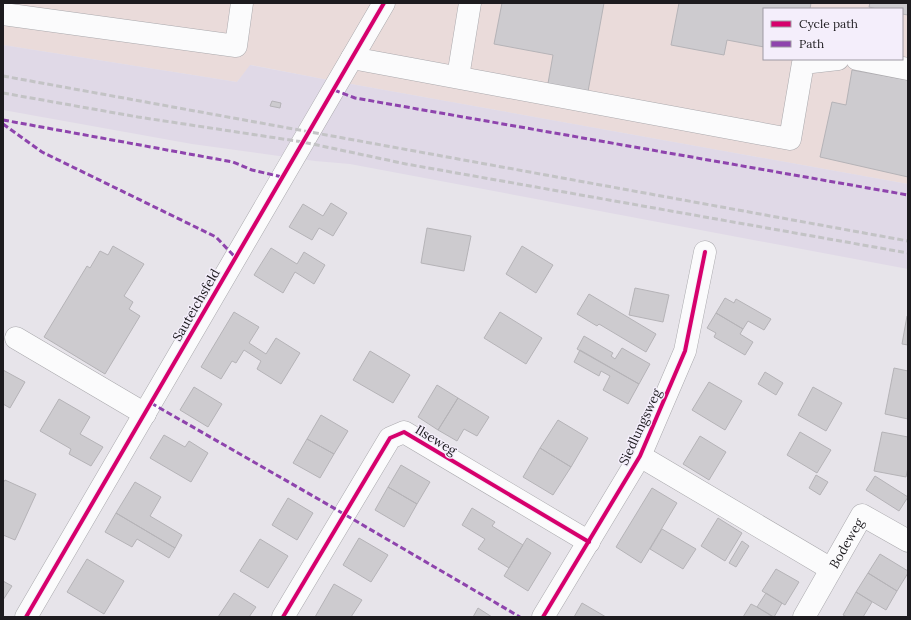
<svg xmlns="http://www.w3.org/2000/svg" width="911" height="620" font-family="Lora,serif">
	<style>
		.commercial { fill: #eadbda; fill-rule: evenodd }
		.built { fill: #e0d9e7 }
		.building { fill: #cdcbcf; stroke: #b5b3b7 }
		.lines { fill: none; stroke-linecap: round; stroke-linejoin: round }
		.minor-casing { stroke: #aaa9ad; stroke-width: 23 }
		.minor { stroke: #fbfbfc; stroke-width: 22 }
		.rail { stroke: #c3c3c5; stroke-width: 3; stroke-dasharray: 6 3; stroke-linecap: butt }
		.quiet { stroke: #8e44ad; stroke-width: 3; stroke-dasharray: 6 3; stroke-linecap: butt }
		.cycleway-casing { stroke: #f4eefb; stroke-width: 6 }
		.cycleway { stroke: #d6006c; stroke-width: 4 }
		.labels { text-anchor: middle; dominant-baseline: central; stroke-width: 3; stroke-linejoin: round; paint-order: stroke }
		.street-label { font-size: 13px; fill: #1d1b1f; stroke: #f4eefb }
	</style>
	<rect width="100%" height="100%" fill="#e7e4ea"/>
	<path class="commercial" d="M3,3H908V184L323,79L251,65L237,82L3,45ZM764,9H902V59H764Z"/>
	<path class="built" d="M3,45L237,82L250,65L323,79L908,184V269L350,164L315,161L192,144L3,110Z"/>
	<path class="building" d="M502,3H604L587,97L547,89L553,55L494,44Z
		M679,3H811L810,9H764V47L727,40L724,55L671,45Z
		M870,3H908V15L902,14V9H877L869,7Z
		M852,70L908,80V177L820,157L832,102L846,105Z
		M272,101L281,103L280,108L270,106Z
		M331,203L347,213L333,236L319,228L312,240L289,227L303,204L323,216Z
		M427,228L471,236L464,271L421,263Z
		M113,246L144,264L124,296L133,302L129,309L140,316L105,374L44,337L87,266L90,268L100,251L108,255Z
		M522,246L553,265L536,293L506,274Z
		M271,248L297,264L304,252L325,265L314,284L295,272L283,293L254,275Z
		M635,288L669,295L663,322L629,315Z
		M589,294L656,334L646,352L599,324L597,326L577,314Z
		M725,298L734,303L736,299L771,319L764,330L748,321L743,329L716,313Z
		M234,312L259,327L249,343L266,354L276,338L300,353L281,384L257,369L261,361L244,350L236,363L232,361L221,379L201,367Z
		M500,312L542,338L526,364L484,338Z
		M716,313L743,329L740,334L753,342L745,355L714,337L716,333L707,328Z
		M907,316H908V345L902,344Z
		M584,336L613,353L611,356L615,359L622,348L650,364L639,384L577,349Z
		M580,350L639,384L628,404L603,390L610,376L601,371L599,376L574,362Z
		M370,351L410,375L393,403L353,380Z
		M894,368L908,371V419L885,414Z
		M3,370L25,382L10,408L3,404Z
		M765,372L783,383L776,395L758,384Z
		M709,382L742,401L725,430L692,410Z
		M437,385L458,398L438,430L418,417Z
		M194,387L222,404L208,427L180,410Z
		M813,387L842,403L826,431L798,415Z
		M458,398L489,417L477,436L464,429L457,441L438,430Z
		M59,399L90,417L80,434L103,447L91,466L69,454L71,449L40,431Z
		M321,415L348,431L334,454L307,439Z
		M558,420L588,438L571,467L540,448Z
		M800,432L831,450L817,473L787,455Z
		M882,432L908,437V467L906,477L874,471Z
		M164,435L185,447L189,441L208,453L191,482L150,458Z
		M700,436L726,452L709,480L683,464Z
		M307,439L334,454L320,478L293,463Z
		M540,448L571,467L553,495L523,477Z
		M401,465L430,482L417,504L388,487Z
		M816,475L828,482L820,495L809,488Z
		M875,476L908,497L899,511L866,490Z
		M5,480L36,494L15,540L3,535V483Z
		M135,482L161,497L150,516L182,535L175,548L116,513Z
		M388,487L417,504L404,527L375,510Z
		M652,488L677,503L641,563L616,547Z
		M288,498L313,513L297,540L272,525Z
		M472,508L495,522L492,526L523,545L509,568L478,549L485,539L462,525Z
		M116,513L175,548L169,558L137,539L132,547L105,532Z
		M718,518L742,533L725,561L701,546Z
		M662,529L696,549L683,569L650,549Z
		M359,538L388,555L371,582L343,565Z
		M527,538L551,553L528,591L504,576Z
		M260,539L288,556L268,588L240,571Z
		M742,541L749,546L736,567L729,563Z
		M880,554L908,571V573L897,591L868,573Z
		M87,559L124,581L104,614L67,592Z
		M776,569L799,582L785,605L762,591Z
		M868,573L897,591L886,610L856,592Z
		M3,581L12,586L3,600Z
		M334,584L362,600L351,617H315Z
		M856,592L872,602L863,617H847L843,615Z
		M234,593L256,607L249,617H218Z
		M766,593L782,603L774,617L757,607Z
		M582,603L606,617H574Z
		M751,604L757,607L773,617H743Z
		M478,608L492,617H473Z"/>
	<g class="lines">
		<defs>
			<g id="minor">
				<path d="M3,14L236,46L242,3"/>
				<path d="M352,58L790,139L803,63L838,59"/>
				<path d="M857,59L908,69"/>
				<path d="M458,77L470,3"/>
				<path d="M16,338L145,414"/>
				<path d="M640,456L831,569"/>
				<path d="M26,617L384,3"/>
				<path d="M283,617L390,438L404,432L589,542"/>
				<path d="M543,617L640,456L685,351L705,252"/>
				<path id="s1" d="M804,617L862,515L908,541"/>
			</g>
		</defs>
		<use href="#minor" class="minor-casing"/>
		<use href="#minor" class="minor"/>
		<path class="rail" d="M3,76L908,241
			M3,93L138,117L303,142L406,164L908,253"/>
		<path class="quiet" d="M334,90L355,98L908,195
			M3,120L233,162L252,170L282,177
			M3,124L42,152L216,237L235,257
			M151,403L320,500L520,617"/>
		<defs>
			<path id="cycleway" d="M26,617L384,3
				M283,617L390,438L404,432L589,542
				M543,617L640,456L685,351L705,252"/>
		</defs>
		<use href="#cycleway" class="cycleway-casing"/>
		<use href="#cycleway" class="cycleway"/>
	</g>
	<g class="labels">
		<g class="street-label">
			<text transform="translate(196 305) rotate(-60)">Sauteichsfeld</text>
			<text transform="translate(640 427) rotate(-65)">Siedlungsweg</text>
			<text transform="translate(436 440) rotate(31)">Ilseweg</text>
			<text stroke="none"><textPath href="#s1" startOffset="85">Bodeweg</textPath></text>
		</g>
	</g>
	<rect width="911" height="620" fill="none" stroke="#1d1b1f" stroke-width="8"/>
	<rect x="763" y="8" width="140" height="52" fill="#f4eefb" stroke="#9e9aa3"/>
	<rect x="771" y="21" width="20" height="6" fill="#d6006c" stroke="#9e9aa3"/>
	<text x="799" y="28" font-size="12" fill="#1d1b1f">Cycle path</text>
	<rect x="771" y="41" width="20" height="6" fill="#8e44ad" stroke="#9e9aa3"/>
	<text x="799" y="48" font-size="12" fill="#1d1b1f">Path</text>
</svg>
